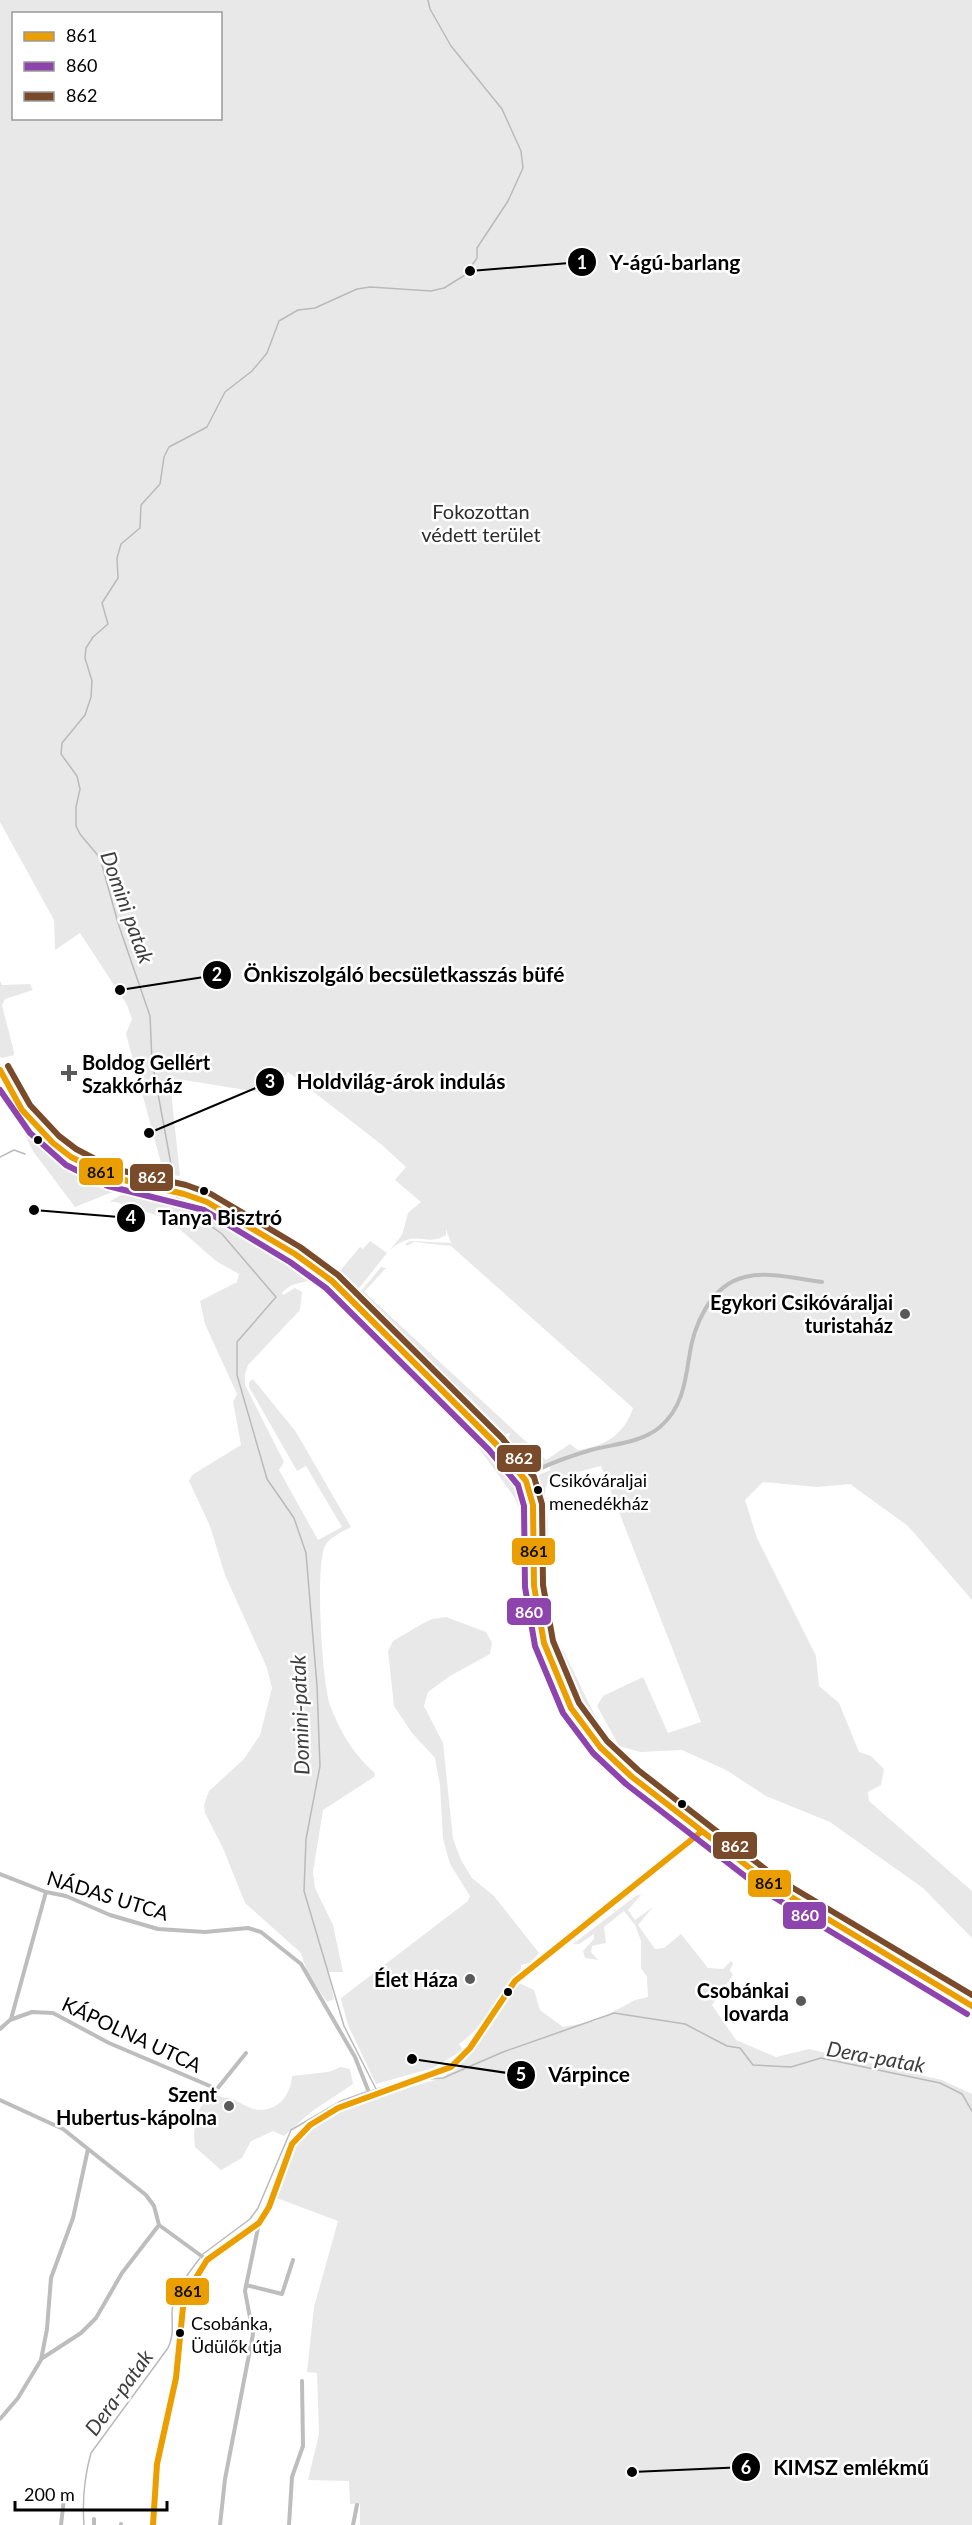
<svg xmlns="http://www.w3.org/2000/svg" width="972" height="2525" font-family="Lato,sans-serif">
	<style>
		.green { fill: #e8e8e8; fill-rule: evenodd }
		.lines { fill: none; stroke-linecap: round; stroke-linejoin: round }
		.stream { stroke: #bababa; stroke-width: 1.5 }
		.street { stroke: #bdbdbd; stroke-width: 4 }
		.secondary { stroke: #bfbfbf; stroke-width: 5 }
		.bus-1-casing { stroke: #fff; stroke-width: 10 }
		.bus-2-casing { stroke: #fff; stroke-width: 10 }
		.bus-3-casing { stroke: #fff; stroke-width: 10 }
		.bus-1 { stroke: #eb9e00; stroke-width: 6 }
		.bus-2 { stroke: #8e44ad; stroke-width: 6 }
		.bus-3 { stroke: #7a4b2a; stroke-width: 6 }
		.poi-dot { fill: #595959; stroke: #fff; stroke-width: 2 }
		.bus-dot { fill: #000; stroke: #fff; stroke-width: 2 }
		.labels { text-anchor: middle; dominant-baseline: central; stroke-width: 5; stroke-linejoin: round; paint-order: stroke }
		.bus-label { font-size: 18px; fill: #000; stroke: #fff; text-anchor: start }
		.park-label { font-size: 20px; fill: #2c2c2c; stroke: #fff }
		.poi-label { font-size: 20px; font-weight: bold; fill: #000; stroke: #fff; text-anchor: end }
		.street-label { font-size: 20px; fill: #000; stroke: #fff }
		.water-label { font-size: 21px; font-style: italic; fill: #3d3d3d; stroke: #fff }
		.leader { fill: none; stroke: #000; stroke-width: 2 }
		.callout-dot { fill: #000; stroke: #fff; stroke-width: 2 }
		.mark-label { font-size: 18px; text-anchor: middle; font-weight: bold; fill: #fff }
		.callout-label { font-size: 21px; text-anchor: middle; font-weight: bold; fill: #000; stroke: #fff; stroke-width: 5; stroke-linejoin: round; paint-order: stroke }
		.line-badge { stroke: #fff; stroke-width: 2 }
		.badge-label { font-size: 16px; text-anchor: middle; font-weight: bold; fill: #fff }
		.pale-badge-label { font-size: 16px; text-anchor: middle; font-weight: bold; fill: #111 }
	</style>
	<rect width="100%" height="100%" fill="#fff"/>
	<path class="green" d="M0,0H972V1600L908,1526L850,1484L817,1487L763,1482L745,1500L757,1538L816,1656L819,1686L839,1703L859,1752L871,1756L884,1769L881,1785L868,1792L869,1801L972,1891V1938L923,1888L830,1822L766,1796L726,1770L682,1750L640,1752L619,1746L597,1706L603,1696L643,1677L668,1733L701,1722L601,1466L551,1479C539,1492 548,1507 548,1523C549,1554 542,1583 546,1614C548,1628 557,1639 564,1652C583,1689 597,1727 624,1759L620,1760C577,1713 540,1652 540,1585C540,1551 548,1514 531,1482L532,1478L550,1470V1464L528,1475L525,1472L503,1445L511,1433L505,1434L466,1394L463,1396L496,1428L500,1437L496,1439L356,1297L381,1267L386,1268L364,1292L546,1460L570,1444L578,1450C605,1446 624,1435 633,1408L451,1246L414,1242L406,1246V1243L411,1241L451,1243L446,1229V1235C425,1248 417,1227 390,1250L402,1235L408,1213L421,1202L395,1180L406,1167L382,1145L288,1072L269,1094L184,1080L171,1091L180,1176L164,1174L126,1034L132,1019L127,1005L80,933L55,950L54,920L0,822ZM14,14H220V118H14Z
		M0,981L2,985L30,984L33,990L5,999L2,1005L14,1052V1055L3,1058L0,1057Z
		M27,1122L44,1149L46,1147L86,1173L125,1187L75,1207L33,1151L19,1123Z
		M133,1188L188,1199L208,1207L231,1220L253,1238L313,1272L307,1281L292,1285L282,1292L283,1295L295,1288L302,1292L300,1310L248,1365L245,1374V1385L284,1462L279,1470L318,1540L342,1527L306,1466L297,1471L249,1387V1382L253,1379L296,1432L351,1527C343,1532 329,1537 325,1546C315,1565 322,1683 330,1705C339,1730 354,1756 375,1773L374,1777L323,1810L313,1872L315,1888L333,1925L343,1972L341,1998L468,1901L470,1896L450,1864L443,1839L440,1785L435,1758L412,1733L394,1706L388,1651L393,1641L422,1624L432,1619L446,1617L486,1632L492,1643L490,1654L450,1676L428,1692L424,1706L443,1743L453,1839L461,1860L472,1878L494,1896L539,1953L530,1963L521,1965V1970C499,1992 485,2027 459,2044L463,2050L433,2068L376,2084L348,2025L341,1999L343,1972H328L334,1999L327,2002L308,1974L301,1953L245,1903L223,1848L205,1813L204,1805L209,1791L244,1759L260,1735L272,1688L267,1668L225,1575L210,1526L189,1481L192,1475L241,1445L233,1402L237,1394L205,1324L200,1301L237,1282L239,1274L216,1261L168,1219L116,1202H109Z
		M370,1241L387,1253L360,1287L350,1294L335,1277L360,1247L363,1249Z
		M319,1277L324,1278L512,1467C530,1494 530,1511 532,1543L525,1546V1522L515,1498L463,1426L360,1321L314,1282Z
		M637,1895H641L628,1910L635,1920L653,1907L638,1925L655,1949L664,1948L681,1934L708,1968L723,1969L731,1961L733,1964L730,1970L733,1975L712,2005L736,2040L776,2057L809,2049L942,2080L972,2094V2525H360V2504H350L349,2481L308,2480L319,2434L317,2373L307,2372L314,2307L338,2221L274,2197L298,2139L341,2109L379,2095L443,2078L463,2060L519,1983L534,1990L540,2010L563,2027L596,2021L635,2000L648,1997L647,1977L641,1968V1941L635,1925L624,1911L604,1927L606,1943L592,1946L591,1952L598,1960L585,1958L583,1951L594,1939V1934L579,1944H573Z
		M341,2067L350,2069L353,2084L311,2112L284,2136L273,2131L251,2141L242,2158L221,2170L195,2147C192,2126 197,2106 212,2092C221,2099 225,2096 234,2100C242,2103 251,2110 260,2110C280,2110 291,2093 292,2076L328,2072Z"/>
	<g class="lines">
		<path class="stream" d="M0,1157L14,1150L25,1154
			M175,1186L152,1061L150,1016L118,923L100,858L80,834L76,826V807L80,789L77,776L61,754L62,743L85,715L91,697L92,681L85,658L86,648L93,637L108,624L102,603L118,578L117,558L121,544L140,528L141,505L160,484L164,457L169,447L207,427L225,392L252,371L267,353L279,321L298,310L315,308L357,289L370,287L431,291L444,288L465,275L477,258V248L508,201L523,168L521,151L502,109L451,46L430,9L428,0
			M176,1195L180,1204L222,1234L276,1297L237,1342V1375L267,1479L294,1518L306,1553L317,1686L320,1766L306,1839L304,1891L344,2026L376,2089
			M430,2079L443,2078L503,2052L614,2013L685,2024L727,2046L740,2048L753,2065L791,2067L821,2058L940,2083L962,2094L972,2111
			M371,2091L417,2076
			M203,2254L250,2219L258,2208L291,2130L341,2101L366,2092
			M84,2525C82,2499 84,2478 91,2453L168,2348C174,2336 172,2325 172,2312C173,2293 189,2272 200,2258"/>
		<path class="street" d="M524,1477C546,1464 567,1457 591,1450C613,1444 641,1443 660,1427C681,1409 685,1385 689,1358C693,1327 710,1285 745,1277C769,1271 798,1279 822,1282
			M0,1874L46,1892L66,1896L110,1915L158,1929L205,1932L248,1928L261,1932L301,1964L355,2057L370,2095
			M11,2019L46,1892
			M0,2029L10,2020L32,2012L53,2013L109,2043L217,2089L246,2053
			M0,2100L63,2129L146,2195L154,2206L159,2225L207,2260
			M246,2285L282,2294L293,2260
			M41,2359L81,2333L96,2318L122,2273L159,2225
			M0,2419L18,2398L41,2360L47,2329L51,2278L73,2218L88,2149
			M61,2525L64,2498
			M94,2525V2519
			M121,2525V2524
			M220,2525L225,2479L253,2334L245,2291L259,2223
			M289,2525L292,2477L303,2446L302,2381
			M353,2525L357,2505"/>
		<path class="secondary" d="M0,1070C24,1127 73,1170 133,1184C156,1189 179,1191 200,1199C220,1207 238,1220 256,1231C282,1246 309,1261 332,1281L496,1444L526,1481L533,1505L534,1586L544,1643L551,1665L571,1708L600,1747L632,1777L773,1886L972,2006
			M153,2525L157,2464L176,2378L184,2297L197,2273L207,2260L259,2223L269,2207L292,2144L310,2125L338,2108L451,2067L470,2048L515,1981L701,1832"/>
		<defs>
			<path id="bus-1" d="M0,1070L22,1110L53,1143L71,1157L111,1177L184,1194L207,1202L295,1254L332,1281L496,1444L526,1481L533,1505L534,1586L544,1643L571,1708L600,1747L632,1777L773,1886L972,2006
				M153,2525L157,2464L176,2378L184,2297L207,2260L259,2223L269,2207L292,2144L310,2125L338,2108L451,2067L470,2048L515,1981L701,1832"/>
			<path id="bus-2" d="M0,1090L30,1133L66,1165L108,1186L204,1210L290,1262L326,1288L489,1450L518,1485L524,1506L525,1587L535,1646L563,1713L593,1753L626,1784L767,1893L967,2014"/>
			<path id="bus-3" d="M8,1066L30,1105L59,1136L76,1149L114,1169L186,1185L211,1194L300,1247L338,1275L502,1438L534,1477L542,1504L543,1585L553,1641L579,1703L607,1741L638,1770L778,1879L972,1995"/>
		</defs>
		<use href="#bus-1" class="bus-1-casing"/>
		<use href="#bus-2" class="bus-2-casing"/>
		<use href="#bus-3" class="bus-3-casing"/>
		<use href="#bus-1" class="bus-1"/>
		<use href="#bus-2" class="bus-2"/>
		<use href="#bus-3" class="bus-3"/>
	</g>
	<g class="poi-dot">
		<path d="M66 1064h6v6h6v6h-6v6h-6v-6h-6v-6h6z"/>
		<circle cx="905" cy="1314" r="6"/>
		<circle cx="470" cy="1979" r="6"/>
		<circle cx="801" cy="2001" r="6"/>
		<circle cx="229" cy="2106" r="6"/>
	</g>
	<g class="bus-dot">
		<circle cx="38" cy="1140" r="5"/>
		<circle cx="204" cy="1191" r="5"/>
		<circle cx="538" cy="1490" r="5"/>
		<circle cx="682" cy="1804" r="5"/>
		<circle cx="508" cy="1992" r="5"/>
		<circle cx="180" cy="2333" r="5"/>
	</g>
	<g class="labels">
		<g class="bus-label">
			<text x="549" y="1480">Csikóváraljai<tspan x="549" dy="23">menedékház</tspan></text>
			<text x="191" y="2323">Csobánka,<tspan x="191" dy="23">Üdülők útja</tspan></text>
		</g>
		<g class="park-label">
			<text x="481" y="511">Fokozottan<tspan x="481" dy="23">védett terület</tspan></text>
		</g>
		<g class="poi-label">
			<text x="82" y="1062" text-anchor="start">Boldog Gellért<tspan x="82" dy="23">Szakkórház</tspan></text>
			<text x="893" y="1302">Egykori Csikóváraljai<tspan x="893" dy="23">turistaház</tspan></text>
			<text x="458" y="1979">Élet Háza</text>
			<text x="789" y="1990">Csobánkai<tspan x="789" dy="23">lovarda</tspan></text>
			<text x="217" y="2094">Szent<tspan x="217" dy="23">Hubertus-kápolna</tspan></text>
		</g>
		<g class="street-label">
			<text transform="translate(108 1895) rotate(17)">NÁDAS UTCA</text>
			<text transform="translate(132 2034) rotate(25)">KÁPOLNA UTCA</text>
		</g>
		<g class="water-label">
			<text transform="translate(128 907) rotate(70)">Domini patak</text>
			<text transform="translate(299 1715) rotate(-92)">Domini-patak</text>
			<text transform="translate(876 2056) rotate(10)">Dera-patak</text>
			<text transform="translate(118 2392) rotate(-54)">Dera-patak</text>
		</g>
	</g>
	<path class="leader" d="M470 271L582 262M120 990L217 975M149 1133L270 1082M34 1210L131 1218M412 2059L521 2075M632 2472L746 2467"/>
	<g class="callout-dot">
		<circle cx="470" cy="271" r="6"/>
		<circle cx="120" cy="990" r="6"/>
		<circle cx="149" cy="1133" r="6"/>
		<circle cx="34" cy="1210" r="6"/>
		<circle cx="412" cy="2059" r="6"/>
		<circle cx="632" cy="2472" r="6"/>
		<circle cx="582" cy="262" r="15"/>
		<circle cx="217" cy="975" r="15"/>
		<circle cx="270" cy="1082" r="15"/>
		<circle cx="131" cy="1218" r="15"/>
		<circle cx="521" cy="2075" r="15"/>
		<circle cx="746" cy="2467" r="15"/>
	</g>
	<g class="mark-label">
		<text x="582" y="269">1</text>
		<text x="217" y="981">2</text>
		<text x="270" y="1088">3</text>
		<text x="131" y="1224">4</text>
		<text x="521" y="2081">5</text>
		<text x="746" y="2474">6</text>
	</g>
	<g class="callout-label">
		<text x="675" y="270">Y-ágú-barlang</text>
		<text x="404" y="982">Önkiszolgáló becsületkasszás büfé</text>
		<text x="401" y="1089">Holdvilág-árok indulás</text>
		<text x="220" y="1225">Tanya Bisztró</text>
		<text x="589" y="2082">Várpince</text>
		<text x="851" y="2475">KIMSZ emlékmű</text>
	</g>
	<g class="line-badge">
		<rect x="78" y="1157" width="46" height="29" rx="6" fill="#eb9e00"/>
		<rect x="129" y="1163" width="45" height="29" rx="6" fill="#7a4b2a"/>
		<rect x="496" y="1444" width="46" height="29" rx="6" fill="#7a4b2a"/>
		<rect x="511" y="1537" width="45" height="29" rx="6" fill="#eb9e00"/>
		<rect x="506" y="1597" width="46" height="29" rx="6" fill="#8e44ad"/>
		<rect x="712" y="1831" width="46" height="29" rx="6" fill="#7a4b2a"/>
		<rect x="747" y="1869" width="45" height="29" rx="6" fill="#eb9e00"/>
		<rect x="782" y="1901" width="45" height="29" rx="6" fill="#8e44ad"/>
		<rect x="165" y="2277" width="45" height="29" rx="6" fill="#eb9e00"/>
	</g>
	<g class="badge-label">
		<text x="152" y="1183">862</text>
		<text x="519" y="1464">862</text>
		<text x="529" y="1618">860</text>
		<text x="735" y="1852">862</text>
		<text x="805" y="1921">860</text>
	</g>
	<g class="pale-badge-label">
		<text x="101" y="1178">861</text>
		<text x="534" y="1557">861</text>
		<text x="769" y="1889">861</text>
		<text x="188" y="2297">861</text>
	</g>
	<rect x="12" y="12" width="210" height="108" fill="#ffffff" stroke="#999999" stroke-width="1.5"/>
	<rect x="24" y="32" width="30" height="9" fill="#eb9e00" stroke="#999999" stroke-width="1.5"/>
	<text x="66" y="42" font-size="18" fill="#000000">861</text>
	<rect x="24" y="62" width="30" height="9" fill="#8e44ad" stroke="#999999" stroke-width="1.5"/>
	<text x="66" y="72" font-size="18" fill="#000000">860</text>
	<rect x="24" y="92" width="30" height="9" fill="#7a4b2a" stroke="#999999" stroke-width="1.5"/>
	<text x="66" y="102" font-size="18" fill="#000000">862</text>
	<path d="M15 2501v9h152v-9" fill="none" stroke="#000000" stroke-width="3"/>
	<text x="24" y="2501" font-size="18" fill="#000000" stroke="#ffffff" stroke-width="4.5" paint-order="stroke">200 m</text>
</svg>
